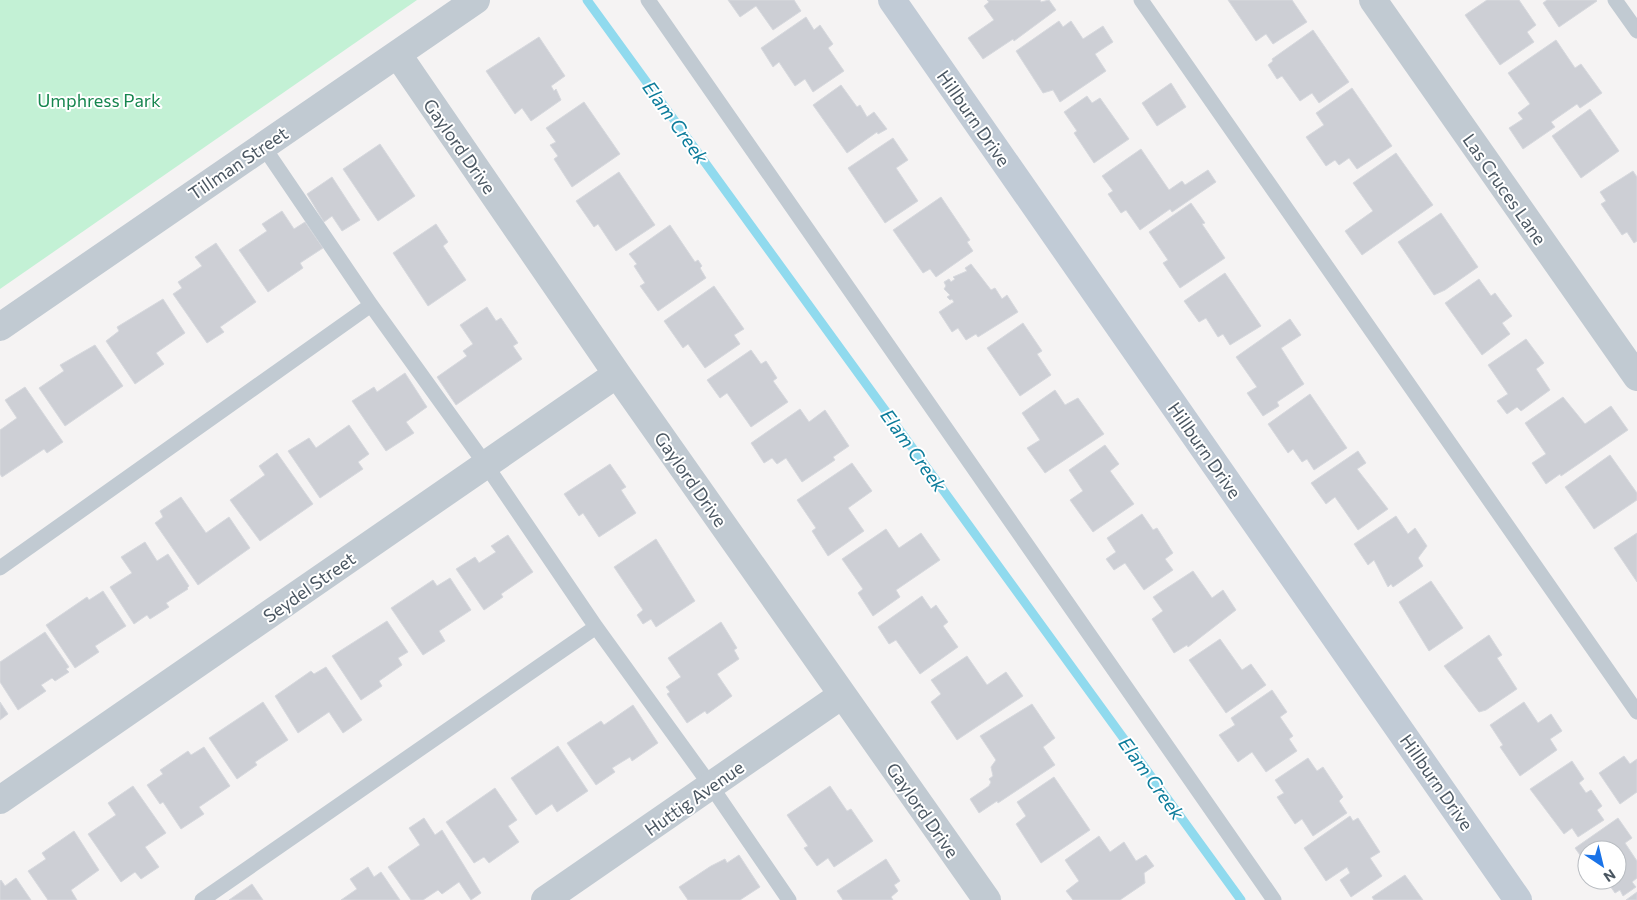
<svg xmlns="http://www.w3.org/2000/svg" width="1637" height="900" font-family="Commissioner,sans-serif">
	<style>
		.green { fill: #c3f1d5 }
		.lines { fill: none; stroke-linecap: round; stroke-linejoin: round }
		.stream { stroke: #90daee; stroke-width: 9 }
		.building { fill: #cdcfd5; stroke: #d7d9de }
		.lane { stroke: #c1cad2; stroke-width: 15 }
		.street { stroke: #c1cad2; stroke-width: 28 }
		.secondary { stroke: #c1cbd6; stroke-width: 28 }
		.labels { text-anchor: middle; dominant-baseline: central; stroke-width: 4; stroke-linejoin: round; paint-order: stroke }
		.park-label { font-size: 18px; fill: #17864f; stroke: #fff }
		.street-label { font-size: 18px; fill: #4a5661; stroke: #fff }
		.water-label { font-size: 19px; font-style: italic; fill: #0c7c9b; stroke: #fff }
	</style>
	<rect width="100%" height="100%" fill="#f5f3f3"/>
	<path class="green" d="M0,0H417L0,289Z"/>
	<g class="lines">
		<path class="stream" d="M587,0L1241,900"/>
	</g>
	<path class="building" d="M728,0H794L801,11L773,30L756,6L740,17Z
		M987,0H1040L1041,2L1049,0L1056,10L1014,41L1013,39L983,59L968,38L994,20L984,6L989,2Z
		M1228,0H1292L1307,22L1273,44L1266,34L1256,41Z
		M1487,0H1519L1536,25L1527,32L1534,42L1500,65L1465,15Z
		M1547,0H1596L1597,1L1559,27L1543,3Z
		M806,17L814,30L820,25L833,44L828,48L844,71L813,92L805,79L795,86L779,62L773,67L761,48Z
		M1059,21L1063,27L1071,21L1083,39L1103,26L1113,42L1095,54L1106,71L1060,102L1053,90L1043,93L1016,51Z
		M1313,30L1349,82L1319,103L1312,93L1300,101L1282,76L1277,79L1268,65L1273,61L1272,59Z
		M539,37L565,76L551,86L554,91L556,89L561,100L531,121L522,108L515,114L486,71Z
		M1556,40L1575,68L1581,64L1602,93L1580,108L1577,104L1551,122L1555,127L1523,149L1509,128L1523,119L1518,113L1530,104L1508,73Z
		M1171,83L1186,107L1157,126L1142,103Z
		M841,85L857,107L860,105L867,117L874,112L887,129L878,134L877,132L847,153L813,105Z
		M1352,88L1392,146L1357,169L1349,158L1339,165L1335,160L1326,166L1306,137L1324,125L1316,113Z
		M1087,96L1092,103L1100,98L1129,139L1094,163L1074,133L1077,131L1064,112Z
		M584,102L620,154L572,187L554,159L558,156L550,145L556,142L546,128Z
		M1590,109L1619,151L1581,178L1552,136Z
		M893,138L908,160L896,168L918,201L885,223L848,168Z
		M380,144L415,196L378,221L343,169Z
		M1141,149L1169,190L1182,181L1185,185L1208,170L1216,182L1172,212L1170,209L1140,230L1126,210L1121,213L1108,194L1113,191L1102,176Z
		M1396,153L1433,205L1362,255L1345,231L1373,211L1353,183Z
		M1633,171L1637,177V241L1634,243L1627,232L1622,235L1601,204L1606,201L1600,192Z
		M619,172L655,225L616,251L598,224L594,227L576,201Z
		M332,177L360,220L342,231L332,216L324,222L307,194Z
		M941,197L970,240L967,242L973,251L936,277L930,269L923,273L893,230Z
		M1191,203L1205,223L1202,224L1225,258L1180,288L1163,263L1168,260L1149,232Z
		M282,211L294,229L305,222L323,248L300,263L303,268L268,292L239,250L267,231L262,224Z
		M1441,213L1478,267L1445,290L1434,295L1398,242Z
		M436,224L448,242L443,246L466,280L428,306L393,253Z
		M670,225L695,262L698,260L702,266L700,268L706,278L658,311L640,286L645,283L634,266L637,264L629,254Z
		M216,243L256,302L220,327L224,332L207,343L173,294L182,288L178,282L202,266L195,257Z
		M971,264L991,290L995,288L1002,299L1007,295L1018,312L978,337L976,334L966,340L958,328L952,332L939,312L954,302L952,299L950,300L947,297L950,295L944,289L946,286L944,282L949,279L951,282L955,279L953,277L967,271L965,268Z
		M1225,273L1261,326L1230,345L1223,334L1218,337L1206,318L1199,322L1184,301Z
		M1479,279L1491,296L1495,293L1512,316L1502,323L1510,334L1482,355L1445,303Z
		M714,286L744,329L734,335L740,344L705,368L688,344L683,348L664,321Z
		M163,299L185,333L156,353L164,364L135,384L106,341L119,331L117,327Z
		M487,307L496,321L501,318L518,343L513,346L522,359L456,405L437,377L467,356L463,351L473,344L460,325Z
		M1290,319L1301,335L1281,348L1304,384L1277,402L1279,406L1263,416L1247,393L1257,387L1236,357Z
		M1023,323L1042,351L1037,354L1051,375L1020,396L987,348Z
		M1526,339L1544,363L1536,369L1550,390L1521,411L1517,407L1507,414L1497,401L1508,394L1488,365Z
		M95,345L123,386L65,426L39,388L64,371L60,365Z
		M751,350L761,364L766,361L777,378L773,381L788,402L751,427L727,393L720,398L707,380Z
		M405,373L427,407L406,422L414,433L386,451L352,401L374,387L377,392Z
		M25,387L63,442L47,453L44,449L2,477L0,474V430L17,418L5,400Z
		M1055,390L1065,405L1078,398L1104,434L1045,473L1027,448L1040,440L1022,413Z
		M1310,394L1347,448L1314,470L1307,459L1302,462L1293,449L1288,453L1268,424Z
		M1563,397L1585,424L1611,406L1628,430L1561,476L1560,474L1546,484L1532,463L1546,454L1525,423Z
		M800,409L809,422L825,410L849,446L833,457L835,460L802,482L786,458L777,464L772,458L764,463L751,443Z
		M349,425L369,454L358,462L363,469L320,498L288,451L309,438L316,448Z
		M1105,445L1119,464L1110,471L1134,504L1093,532L1070,500L1083,491L1069,470Z
		M1358,451L1366,463L1357,469L1388,509L1358,530L1335,497L1326,504L1311,483Z
		M277,453L313,504L260,541L230,500L265,475L259,466Z
		M1610,455L1637,493V500L1594,529L1565,487Z
		M852,463L872,491L848,508L864,531L828,556L812,531L816,528L797,500Z
		M610,464L626,487L621,490L636,513L599,537L583,513L579,516L564,494Z
		M181,497L206,533L229,517L250,548L198,585L155,523L163,517L160,511Z
		M1142,514L1153,530L1157,528L1173,553L1165,559L1173,570L1144,590L1125,563L1114,570L1106,559L1116,552L1107,538Z
		M1396,516L1408,534L1415,528L1427,546L1418,558L1423,566L1393,587L1391,584L1388,587L1374,560L1368,565L1354,544Z
		M886,529L899,548L921,533L940,560L896,590L900,597L873,616L858,593L863,589L842,559Z
		M1637,533V582L1614,548Z
		M508,535L533,572L501,594L503,597L484,610L456,569L475,557L479,563L496,552L491,546Z
		M656,539L695,601L656,627L651,619L643,624L637,615L643,610L614,567Z
		M145,542L157,561L168,554L189,586L187,588L188,589L166,603L169,607L150,619L147,615L134,624L110,587L132,573L121,557Z
		M1193,571L1212,598L1223,590L1236,610L1188,647L1187,645L1174,653L1152,619L1163,611L1153,597Z
		M450,578L471,610L439,631L445,641L423,655L391,608L433,580L437,586Z
		M1431,581L1463,628L1429,651L1399,602Z
		M103,591L126,626L95,646L99,652L75,668L46,625L87,597L89,600Z
		M922,596L931,609L936,605L948,622L943,626L958,647L920,674L896,640L889,644L878,627Z
		M387,621L408,652L398,658L402,665L379,681L382,686L361,700L332,656Z
		M721,622L737,648L734,650L739,659L717,674L732,696L707,714L705,711L687,723L667,694L670,692L666,687L681,677L668,658Z
		M45,632L69,667L66,669L69,672L55,681L52,678L41,685L46,691L18,710L0,682V662Z
		M1489,635L1502,655L1497,658L1517,689L1486,710L1479,712L1444,666Z
		M1220,639L1242,670L1251,664L1266,685L1226,713L1189,660Z
		M967,656L987,685L1006,672L1023,696L957,740L931,702L941,694L931,680Z
		M326,667L362,720L343,733L329,712L298,733L275,696L311,671L314,674Z
		M1272,690L1287,712L1280,717L1293,736L1289,739L1297,751L1266,772L1252,752L1238,762L1219,735L1235,725L1231,718Z
		M0,702L8,714L0,720Z
		M263,702L288,740L255,762L257,765L237,779L209,738Z
		M1524,702L1538,723L1551,714L1562,731L1550,739L1557,750L1520,776L1500,747L1503,745L1490,725Z
		M1032,704L1055,738L1043,747L1055,765L998,803L997,801L979,813L970,799L989,786L991,782L989,779L993,776L991,767L996,760L980,736Z
		M633,705L658,743L632,761L630,757L612,768L615,772L596,785L567,743L601,721L604,725Z
		M558,746L588,791L557,812L552,804L536,815L511,778Z
		M204,747L230,786L199,807L204,814L181,829L163,802L160,804L147,785L163,774L160,770L188,751L191,755Z
		M1624,756L1630,764L1637,759V792L1620,804L1599,773Z
		M1308,758L1317,771L1323,767L1343,797L1339,801L1347,813L1313,836L1302,819L1295,824L1277,797L1284,793L1275,780Z
		M1572,761L1584,779L1579,783L1586,793L1591,790L1602,806L1597,810L1604,820L1578,837L1572,828L1564,834L1530,789Z
		M1054,777L1090,830L1041,863L1016,824L1026,816L1017,802Z
		M133,786L166,833L145,847L159,867L141,879L135,872L121,882L88,834L116,815L108,803Z
		M830,786L847,811L851,809L873,841L834,867L828,858L817,866L804,848L808,846L787,815Z
		M495,788L517,820L508,826L519,842L489,863L484,857L474,863L446,822Z
		M1350,816L1353,821L1358,818L1380,852L1370,858L1382,876L1351,897L1340,880L1350,873L1347,867L1326,881L1304,848Z
		M424,818L435,835L442,830L481,893L471,900L459,882L442,894L438,890L423,900H411L388,867L420,845L409,828Z
		M1618,818L1632,838L1625,843L1637,861V878L1632,882L1636,887L1623,896L1620,890L1615,893L1608,883L1602,887L1597,880H1617V850H1587V865L1575,848Z
		M74,831L99,870L71,890L77,900H48L28,871L46,859L42,853Z
		M1099,836L1110,852L1124,842L1136,861L1146,855L1154,866L1144,873L1145,883L1120,900H1073L1066,891L1079,881L1065,860Z
		M739,855L760,887L740,900H688L679,887L711,866L725,859L727,863Z
		M886,859L900,881L894,885L898,891L891,897L893,900H843L837,891Z
		M368,867L374,877L381,872L400,900H341L357,889L350,879Z
		M1405,875L1423,900H1374L1372,897Z
		M16,878L31,900H0V881L1,880L5,886Z
		M252,884L263,900H229Z
		M1637,892V900H1626Z"/>
	<g class="lines">
		<path class="lane" d="M648,0L1274,900
			M1141,0L1637,712
			M1615,0L1637,31
			M263,146L371,305L486,465L596,627L711,786L789,900
			M0,568L371,305
			M202,900L596,627"/>
		<path class="street" d="M1373,0L1637,377
			M398,55L617,374L987,900
			M0,327L476,0
			M0,800L617,374
			M545,900L842,695"/>
		<path class="secondary" d="M892,0L1518,900"/>
	</g>
	<g class="labels">
		<g class="park-label">
			<text x="99" y="100">Umphress Park</text>
		</g>
		<g class="street-label">
			<text transform="translate(974 118) rotate(55)">Hillburn Drive</text>
			<text transform="translate(460 146) rotate(55)">Gaylord Drive</text>
			<text transform="translate(238 163) rotate(-34)">Tillman Street</text>
			<text transform="translate(1505 189) rotate(55)">Las Cruces Lane</text>
			<text transform="translate(1205 450) rotate(55)">Hillburn Drive</text>
			<text transform="translate(691 479) rotate(55)">Gaylord Drive</text>
			<text transform="translate(309 587) rotate(-35)">Seydel Street</text>
			<text transform="translate(1437 782) rotate(55)">Hillburn Drive</text>
			<text transform="translate(694 798) rotate(-35)">Huttig Avenue</text>
			<text transform="translate(923 810) rotate(55)">Gaylord Drive</text>
		</g>
		<g class="water-label">
			<text transform="translate(676 122) rotate(54)">Elam Creek</text>
			<text transform="translate(914 450) rotate(54)">Elam Creek</text>
			<text transform="translate(1152 778) rotate(54)">Elam Creek</text>
		</g>
	</g>
	<g transform="translate(1602 865) rotate(145)"><circle r="24" fill="#ffffff" stroke="#b7bbc0"/>
	<path d="M0-4L9 19L0 12L-9 19Z" fill="#1a73e8"/>
	<text y="-8" font-size="14" font-weight="bold" text-anchor="middle" fill="#4a5661">N</text>
	</g>
</svg>
